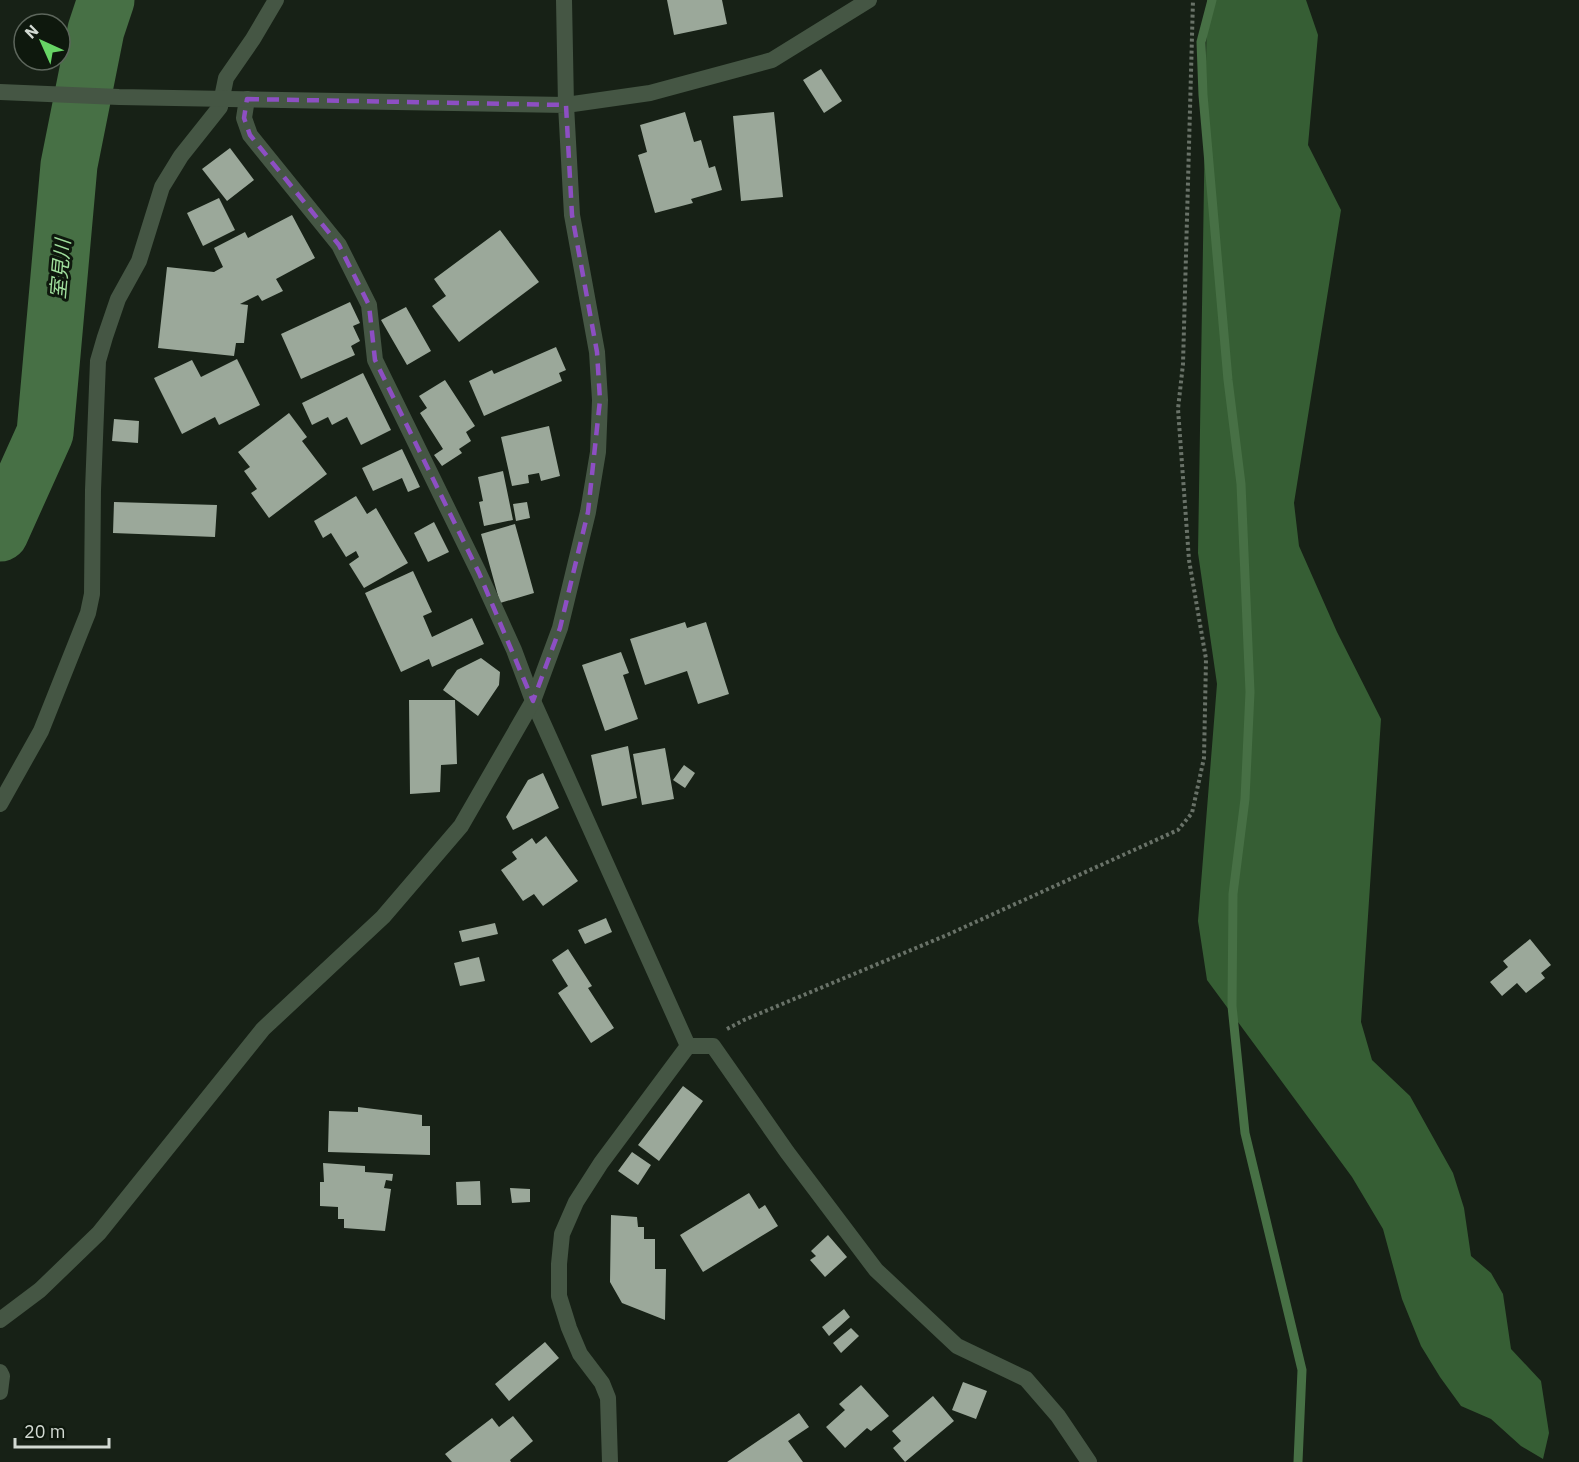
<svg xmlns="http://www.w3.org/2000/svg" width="1579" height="1462" font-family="'IBM Plex Sans','Noto Sans JP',sans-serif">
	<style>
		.forest { fill: #365e34 }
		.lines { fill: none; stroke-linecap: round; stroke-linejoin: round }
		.stream { stroke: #477045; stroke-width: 9 }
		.river { stroke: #477045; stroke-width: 57 }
		.building { fill: #9ba89a }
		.path { stroke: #697268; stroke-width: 4; stroke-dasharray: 3 3; stroke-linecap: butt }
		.minor { stroke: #455644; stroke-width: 16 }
		.tertiary { stroke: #455644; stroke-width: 16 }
		.marked { fill: none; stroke: #8d4fc3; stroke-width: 4.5; stroke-dasharray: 12 8; stroke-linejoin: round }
		.labels { text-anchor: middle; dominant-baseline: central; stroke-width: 6; stroke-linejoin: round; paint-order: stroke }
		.water-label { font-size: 20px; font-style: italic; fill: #9fde9c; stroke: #0e180d }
	</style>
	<rect width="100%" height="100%" fill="#172116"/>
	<path class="forest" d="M1207,0H1306L1318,35L1308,145L1341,210L1294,503L1299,546L1337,632L1381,719L1361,1022L1372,1060L1410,1096L1453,1173L1464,1208L1471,1256L1491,1273L1503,1294L1511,1349L1541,1381L1549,1433L1543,1459L1521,1446L1491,1419L1461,1406L1440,1377L1421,1346L1402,1299L1383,1229L1352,1177L1207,980L1198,921L1217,684L1198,553Z"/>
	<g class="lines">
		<path class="stream" d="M1212,0L1201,42L1203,95L1228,380L1241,484L1250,692L1245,799L1233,894L1232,1006L1245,1133L1302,1370L1298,1462"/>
		<path class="river" d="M0,533L45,433L69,165L96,30L106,0"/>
	</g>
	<path class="building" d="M667,0H722L727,24L674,35Z
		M821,69L842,101L824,113L803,80Z
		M685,112L694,142L701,140L709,168L715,166L722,190L691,199L693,203L655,213L638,155L647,152L640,125Z
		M774,112L783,197L741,201L733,116Z
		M230,148L254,180L227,201L202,169Z
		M219,198L235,230L203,246L187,213Z
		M292,215L315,258L276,279L283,291L262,301L258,295L240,304L248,305L244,343H236L234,356L158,348L167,267L214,272L223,267L214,248L245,232L248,238Z
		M500,230L539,282L459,342L432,306L446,296L434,279Z
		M350,302L360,323L353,326L360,341L351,346L355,355L301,379L281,334Z
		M406,307L431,351L407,365L381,320Z
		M556,347L566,370L559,373L562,381L484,416L469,381L492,370L494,374Z
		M237,359L260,405L219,425L215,417L182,434L154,378L192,360L201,377Z
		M363,373L391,430L361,445L347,417L332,425L328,417L312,425L302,403Z
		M445,380L475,426L466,432L471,441L459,449L462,453L442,466L434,455L443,449L420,413L427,408L419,396Z
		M289,413L307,437L302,441L327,474L269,518L251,493L257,489L244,471L250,467L238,452Z
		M114,419L139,421L138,443L112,441Z
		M549,426L560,476L541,481L539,473L528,475L529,483L512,486L501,437Z
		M402,449L420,487L408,492L402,478L373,491L362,468Z
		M503,471L513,520L484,526L479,502L483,501L478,477Z
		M356,496L367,514L376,508L408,563L364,588L349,564L359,557L356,551L346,557L331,533L323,538L314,521Z
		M114,502L217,505L215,537L113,533Z
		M527,502L530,518L516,521L513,504Z
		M434,522L449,552L428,562L414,533Z
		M515,524L534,593L500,603L481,534Z
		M413,571L432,612L423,616L432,637L472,618L484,644L432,667L429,659L401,672L365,593Z
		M685,622L687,628L706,622L729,694L698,704L687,671L645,685L630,639Z
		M621,652L629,673L623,675L638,719L605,731L582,665Z
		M481,658L500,672L499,685L478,716L443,690L457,670Z
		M409,700H455L457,764L441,765L440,792L410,794Z
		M628,746L637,798L602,806L591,755Z
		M665,748L674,799L642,805L633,754Z
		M684,765L695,773L685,788L673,780Z
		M543,773L559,808L513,830L506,817L528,780Z
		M546,836L578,881L543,906L534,894L523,901L501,870L517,859L512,852L532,838L536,844Z
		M606,918L612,932L585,944L578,930Z
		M495,923L498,934L462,942L459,931Z
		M1530,939L1551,965L1541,973L1545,978L1526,993L1517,983L1502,996L1490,982L1508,967L1503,961Z
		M568,949L592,986L588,988L614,1028L591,1043L558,993L568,986L552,960Z
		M479,957L485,981L460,986L454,963Z
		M683,1086L703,1101L659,1161L638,1145Z
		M358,1107L422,1115V1126H430V1155L328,1152L329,1111L358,1112Z
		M632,1152L651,1165L638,1185L618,1171Z
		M323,1163L365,1166V1172L393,1174L392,1181L386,1180L384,1188L391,1189L385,1231L344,1228V1219H338V1207L320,1206V1182H324Z
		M480,1181L481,1205H457L456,1182Z
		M510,1188L530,1189V1202L512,1203Z
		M749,1193L759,1209L765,1205L778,1226L703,1272L680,1235Z
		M611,1215L637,1217L638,1227H644V1239H655V1269H666L665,1320L622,1303L610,1282Z
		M828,1235L847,1257L825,1277L810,1260L816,1256L811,1251Z
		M844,1309L850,1317L829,1336L822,1327Z
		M851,1328L859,1336L841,1353L833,1343Z
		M545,1342L559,1358L509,1401L495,1384Z
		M963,1382L987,1391L976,1419L952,1410Z
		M861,1385L889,1416L871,1431L867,1428L845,1448L826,1427L845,1410L839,1404Z
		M933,1396L954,1421L905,1462L893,1448L901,1441L892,1431Z
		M799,1413L809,1427L788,1441L803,1462H727Z
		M513,1416L533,1441L510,1460L511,1462H452L445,1454L492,1418L499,1427Z"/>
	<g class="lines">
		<path class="path" d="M727,1029L744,1020L947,935L1178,830L1192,813L1204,758L1206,659L1189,560L1178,409L1183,364L1193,0"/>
		<path class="minor" d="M247,99L244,118L250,135L339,245L369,305L375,360L479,573L514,650L533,701L688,1046
			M0,804L41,731L88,613L92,594L93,490L98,361L105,337L118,299L139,261L162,187L181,156L220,107L226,78L253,39L276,0
			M688,1046H713L787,1152L876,1270L957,1346L1026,1379L1058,1416L1089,1462
			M0,1372L2,1376L0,1392
			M610,1462L608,1398L602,1383L580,1354L569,1328L559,1296V1264L562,1234L576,1202L601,1163L688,1046"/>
		<path class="tertiary" d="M0,92L119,97L566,105L650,93L772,60L869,0
			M0,1320L40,1290L99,1233L263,1029L383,917L461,826L533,701L560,628L588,512L598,452L600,400L597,352L572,215L566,105L564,0"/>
	</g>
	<path class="marked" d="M247,99L566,105L572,215L597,352L600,400L588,512L560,628L533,701L479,573L375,360L369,305L339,245L250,135L244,118Z"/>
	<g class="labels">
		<g class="water-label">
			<text transform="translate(60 269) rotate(-85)">室見川</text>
		</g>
	</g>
	<g transform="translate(42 42) rotate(315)"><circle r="28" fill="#0e180d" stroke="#5d665c" stroke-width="1.5"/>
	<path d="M0-4.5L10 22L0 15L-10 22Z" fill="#67d465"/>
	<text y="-9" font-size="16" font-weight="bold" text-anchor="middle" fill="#d3dad3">N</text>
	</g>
	<path d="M15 1438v9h94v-9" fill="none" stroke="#d3dad3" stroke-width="3"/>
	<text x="24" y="1438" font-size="18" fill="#d3dad3" stroke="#0e180d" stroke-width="4.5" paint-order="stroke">20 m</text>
</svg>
